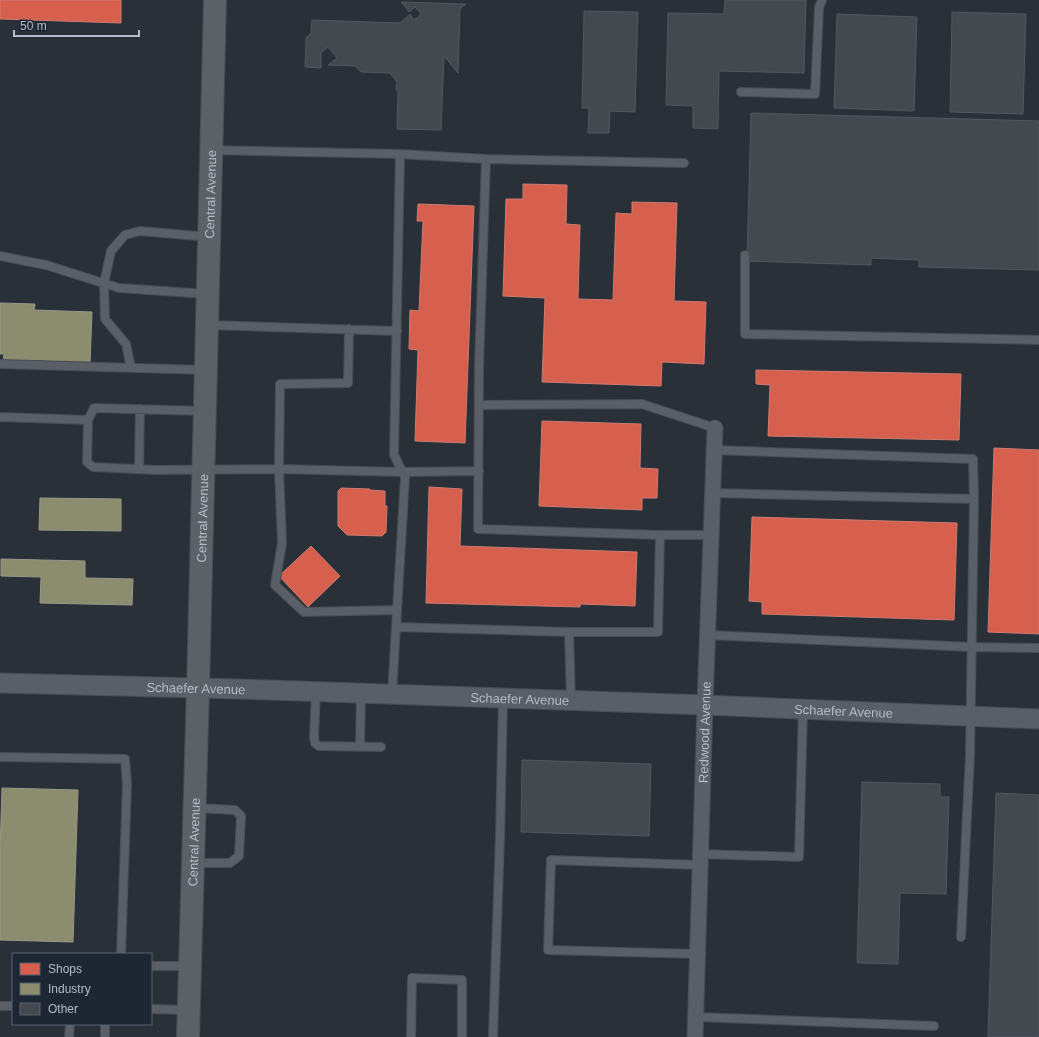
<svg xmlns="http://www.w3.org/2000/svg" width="1039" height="1037" font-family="Arial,sans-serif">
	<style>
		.shops { fill: #d6604d; stroke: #cc7c72 }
		.industry { fill: #8c8c6e; stroke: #989a89 }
		.building { fill: #444950; stroke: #52575f }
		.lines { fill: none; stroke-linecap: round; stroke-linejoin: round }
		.service-casing { stroke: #484c53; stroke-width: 10 }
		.minor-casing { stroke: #484c53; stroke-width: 17 }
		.tertiary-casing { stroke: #484c53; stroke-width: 21 }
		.primary-casing { stroke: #484c55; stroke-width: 24 }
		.service { stroke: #5a5e66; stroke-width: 8 }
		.minor { stroke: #5a5e66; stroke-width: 15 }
		.tertiary { stroke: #5a5e66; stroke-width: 19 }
		.primary { stroke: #5c6168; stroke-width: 22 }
		.labels { text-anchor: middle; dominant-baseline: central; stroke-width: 4; stroke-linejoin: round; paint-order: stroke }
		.street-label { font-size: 13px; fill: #b4bcc9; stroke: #1d2633 }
	</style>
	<rect width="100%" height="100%" fill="#2a3038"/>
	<path class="shops" d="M0,0H121V23L0,19Z
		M523,184L567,185L566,224L580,225L578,299L613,300L616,213L632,214V202L677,203L674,301L706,302L704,364L662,362L661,386L542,382L545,298L503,296L506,199H523Z
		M418,204L474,206L465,443L415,441L418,350L409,349L410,310L419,311L423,221H417Z
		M756,370L961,374L959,440L768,436L770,385L756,384Z
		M542,421L641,424L640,468L658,469L657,498H642V510L539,506Z
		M994,448L1039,450V634L988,632Z
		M429,487L462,489L460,546L637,552L635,606L580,604V607L426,603Z
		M341,488L370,489V490L385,491V506H387L386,532L382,536L347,535L338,526V491Z
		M752,517L957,523L954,620L762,614V602L749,601Z
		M311,546L340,576L308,607L279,576Z"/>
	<path class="industry" d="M0,303L35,304L34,310L92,312L90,363L3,361L4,354H0Z
		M40,498L121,499V531L39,530Z
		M1,559L85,561V578L133,579L132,605L40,603L41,577L1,576Z
		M2,788L78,790L73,942L0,940V851Z"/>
	<path class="building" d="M725,0H806L804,73L719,71L718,129L693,128V106L666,105L668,13L724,14Z
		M401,2L466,4L460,9L458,73L444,56L441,130L397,129L398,92L396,89L397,82L390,73L361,72L355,66L328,65L337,58L328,47L321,53V68L305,67L306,38L311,33L312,20L400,23L410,14L414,20L421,14L415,7L409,12Z
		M584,11L638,12L635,112L610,111L609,133H588L589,108H582Z
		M952,12L1026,14L1023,114L950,112Z
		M837,14L917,17L914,111L834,108Z
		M751,113L1039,121V270L919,267V260L871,258V265L747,261Z
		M522,760L651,764L649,836L521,832Z
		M862,782L940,784V797H949L946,894L900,893L898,964L857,963Z
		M996,793L1039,795V1037H988Z"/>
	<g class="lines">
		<defs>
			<path id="service" d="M741,92L815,94L819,7L822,0
				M212,150L400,154L394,455L405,477L392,694
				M400,154L486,159L684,163
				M486,159L479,366L478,529L660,535L658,632H569L571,700
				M745,255V334L1039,340
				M0,256L46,265L119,288L207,294
				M208,325L397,331
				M349,329L348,383L280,384L279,469L282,543L275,585L304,612L397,610
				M0,364L205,370
				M131,368L126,344L105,319L104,283L111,251L125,235L140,231L209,237
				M479,405L642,404L715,428
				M204,411L94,408L88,420L87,462L93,467L155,470L279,469L402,472L479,471
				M0,417L88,420
				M714,450L973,459L974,499
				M139,469L140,409
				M713,493L974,499L970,755L961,937
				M660,535H711
				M396,627L569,632
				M707,635L972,647L1039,648
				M316,692L314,738L315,743L319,746L381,747
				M360,747L361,693
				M0,757L125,759L127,784L121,954
				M701,854L799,857L803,709
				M194,863H230L239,856L241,816L235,810L195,808
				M698,954L548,950L551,860L700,865
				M151,966H190
				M0,1006H13
				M151,1009L188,1010
				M696,1017L934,1026
				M69,1037L70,1024
				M105,1037V1024
				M411,1037L412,978L462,980V1037
				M493,1037L500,837L503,698"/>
			<g id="minor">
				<path id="s1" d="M695,1037L705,705L715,428"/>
			</g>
			<g id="tertiary">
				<path id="s2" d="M0,683L238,689L705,705L1039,719"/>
			</g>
			<g id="primary">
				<path id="s3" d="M188,1037L198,688L215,0"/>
			</g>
		</defs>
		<use href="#service" class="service-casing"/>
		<use href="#minor" class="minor-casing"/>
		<use href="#tertiary" class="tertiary-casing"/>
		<use href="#primary" class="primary-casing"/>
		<use href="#service" class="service"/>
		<use href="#minor" class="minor"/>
		<use href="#tertiary" class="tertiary"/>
		<use href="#primary" class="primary"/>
	</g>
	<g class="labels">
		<g class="street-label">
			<text stroke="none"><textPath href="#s3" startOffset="843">Central Avenue</textPath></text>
			<text stroke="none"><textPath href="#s3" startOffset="519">Central Avenue</textPath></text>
			<text stroke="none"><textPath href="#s2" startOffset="196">Schaefer Avenue</textPath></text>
			<text stroke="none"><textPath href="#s2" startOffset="520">Schaefer Avenue</textPath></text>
			<text stroke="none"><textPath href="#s2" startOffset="844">Schaefer Avenue</textPath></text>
			<text stroke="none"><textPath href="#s1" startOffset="305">Redwood Avenue</textPath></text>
			<text stroke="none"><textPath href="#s3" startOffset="195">Central Avenue</textPath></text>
		</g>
	</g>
	<rect x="12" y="953" width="140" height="72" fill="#1d2633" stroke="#59626f"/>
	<rect x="20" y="963" width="20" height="12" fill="#d6604d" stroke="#59626f"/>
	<text x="48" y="973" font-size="12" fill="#b4bcc9">Shops</text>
	<rect x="20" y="983" width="20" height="12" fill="#8c8c6e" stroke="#59626f"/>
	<text x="48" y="993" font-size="12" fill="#b4bcc9">Industry</text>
	<rect x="20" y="1003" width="20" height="12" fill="#444950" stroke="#59626f"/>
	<text x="48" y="1013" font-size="12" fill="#b4bcc9">Other</text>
	<path d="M14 30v6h125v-6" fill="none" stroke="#b4bcc9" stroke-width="2"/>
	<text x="20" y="30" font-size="12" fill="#b4bcc9" stroke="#1d2633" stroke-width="3" paint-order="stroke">50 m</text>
</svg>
